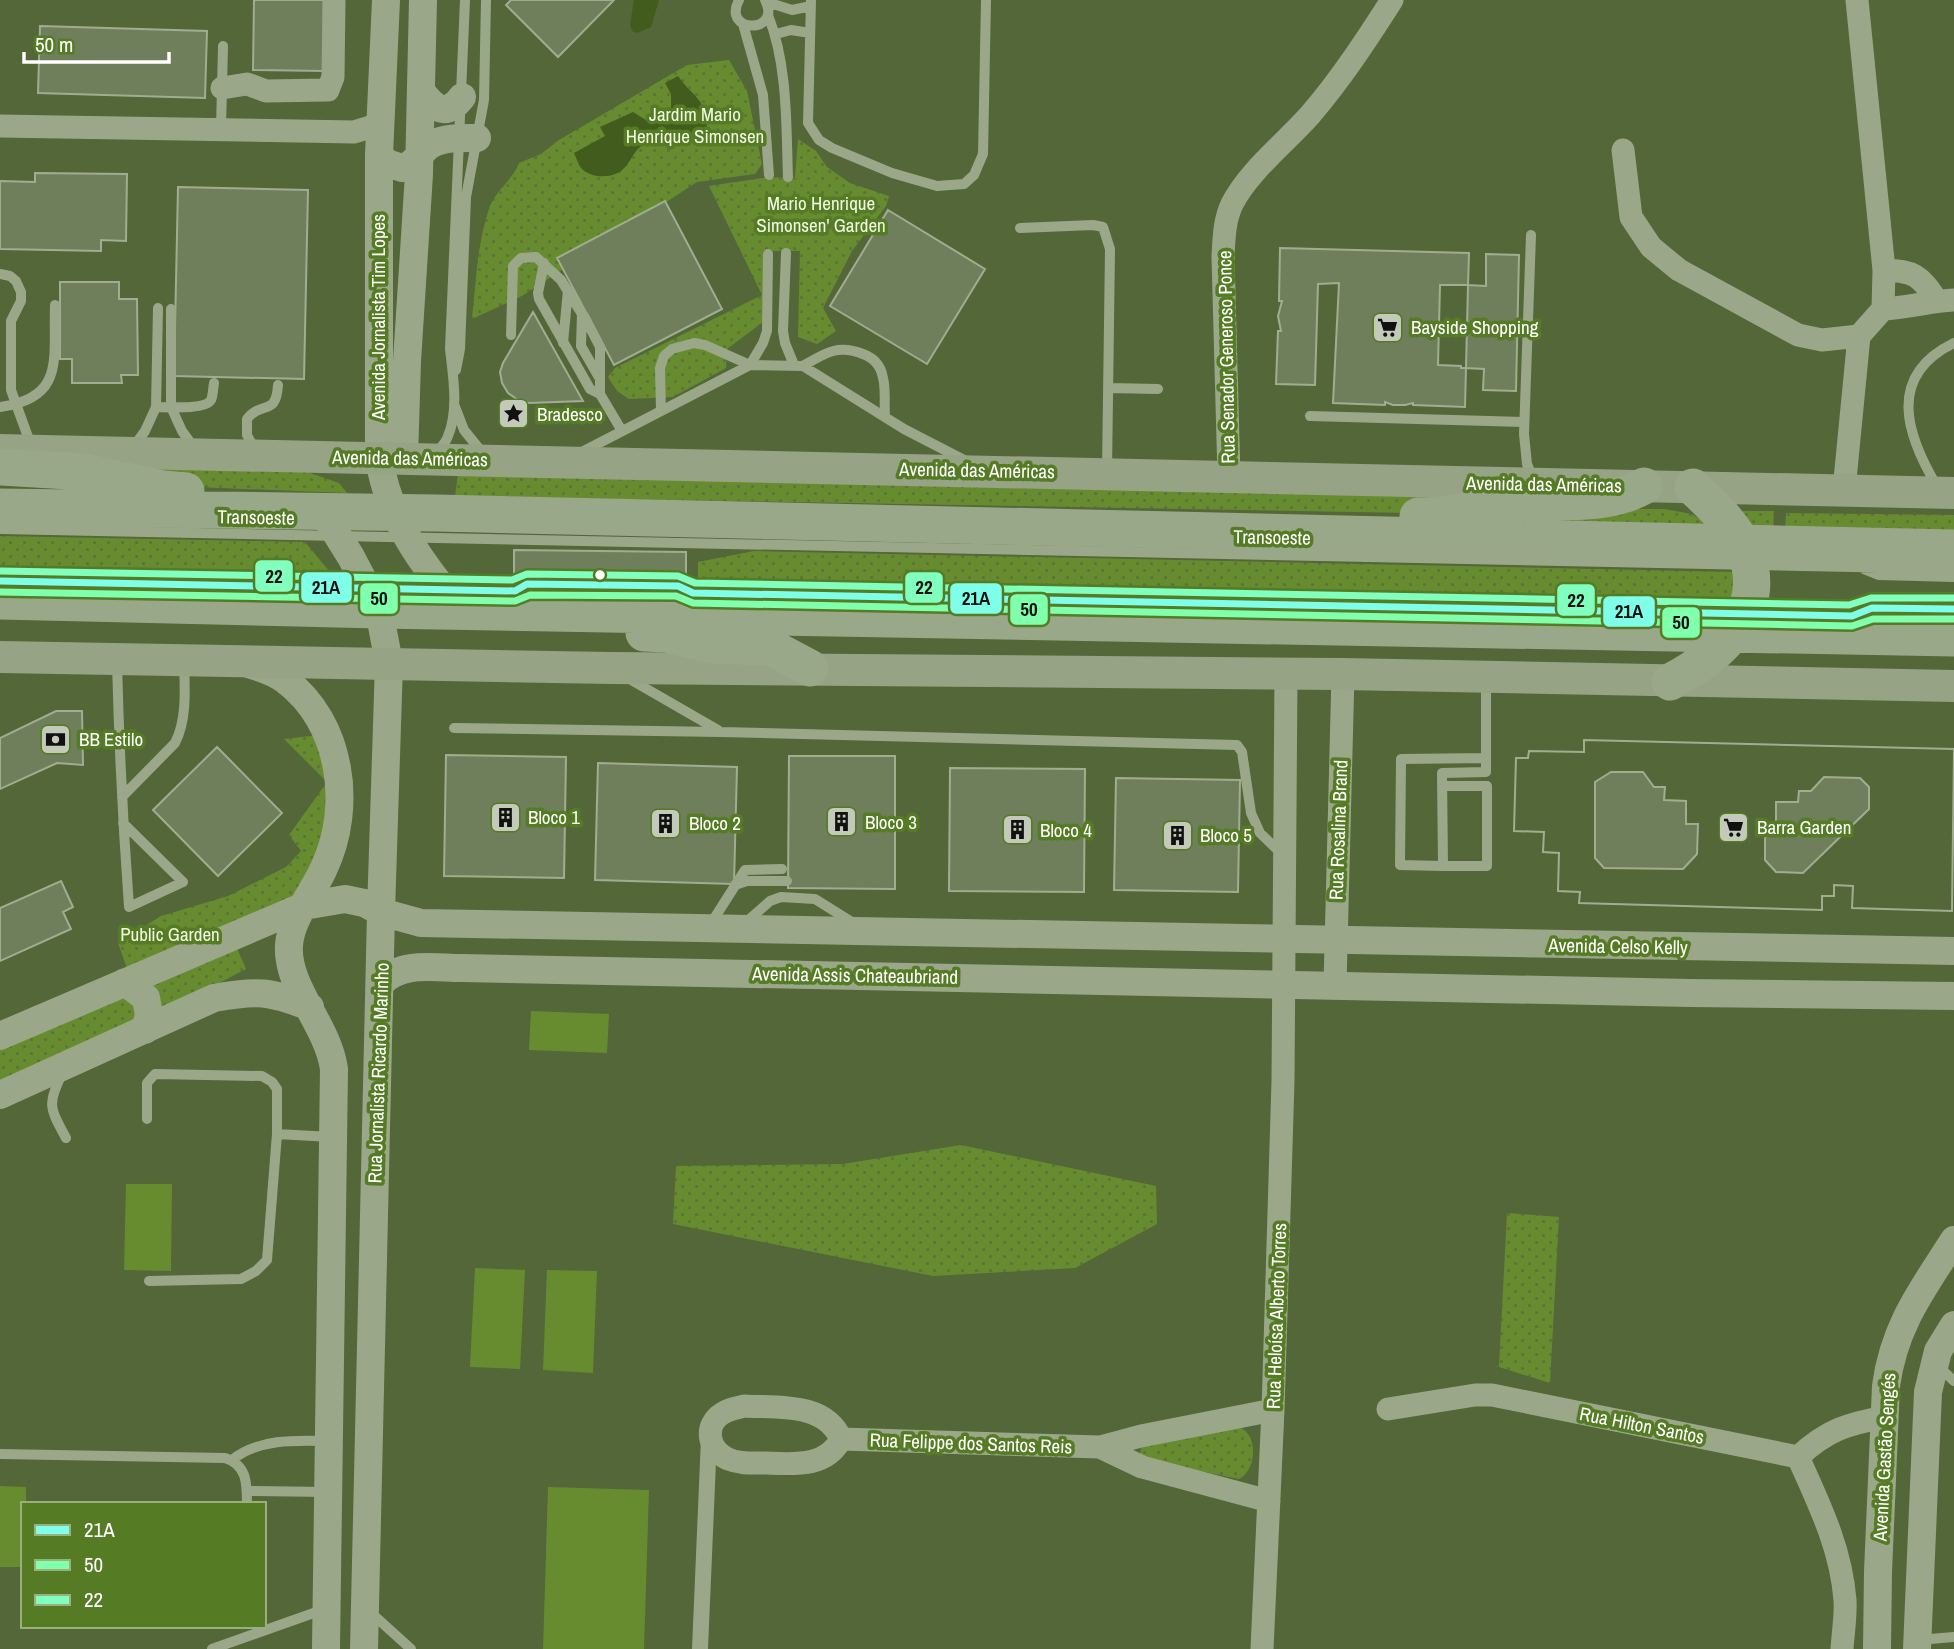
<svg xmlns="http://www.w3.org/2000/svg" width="1954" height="1649" font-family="'Archivo Narrow',sans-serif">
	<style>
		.grass { fill: url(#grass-dots) }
		.garden { fill: #678c30 }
		.water { fill: #415c1c }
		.building { fill: #6f7f5b; stroke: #a1ad90; stroke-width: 2; fill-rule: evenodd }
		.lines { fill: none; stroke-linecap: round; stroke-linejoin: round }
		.service { stroke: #9aa889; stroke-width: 10 }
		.pedestrian { stroke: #9aa889; stroke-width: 16 }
		.minor { stroke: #9aa889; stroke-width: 23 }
		.tertiary { stroke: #9aa889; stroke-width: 28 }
		.secondary { stroke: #96a384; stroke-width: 32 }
		.trunk { stroke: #9aa88a; stroke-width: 37 }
		.bus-1-casing { stroke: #567b25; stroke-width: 12 }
		.bus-2-casing { stroke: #567b25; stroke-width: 12 }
		.bus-3-casing { stroke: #567b25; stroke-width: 12 }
		.bus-1 { stroke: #80ffe8; stroke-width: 7 }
		.bus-2 { stroke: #80ffac; stroke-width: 7 }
		.bus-3 { stroke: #80ffbe; stroke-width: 7 }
		.bus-dot { fill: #fff; stroke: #567b25; stroke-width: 2.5 }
		.labels { text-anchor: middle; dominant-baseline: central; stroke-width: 7; stroke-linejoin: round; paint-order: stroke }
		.park-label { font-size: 19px; fill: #f0f9e2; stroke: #567b25 }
		.street-label { font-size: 19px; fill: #fff; stroke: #567b25 }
		.poi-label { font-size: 19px; fill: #fff; stroke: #567b25; text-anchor: start }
		.line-badge { stroke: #567b25; stroke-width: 2.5 }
		.pale-badge-label { font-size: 19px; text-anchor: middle; font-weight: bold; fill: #111 }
	</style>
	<defs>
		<pattern id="grass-dots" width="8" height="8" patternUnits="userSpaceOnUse" patternTransform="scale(1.75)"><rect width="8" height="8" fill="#678c30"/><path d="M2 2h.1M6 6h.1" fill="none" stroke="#5c723b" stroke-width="1.8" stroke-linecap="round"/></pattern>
	</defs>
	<rect width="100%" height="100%" fill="#536739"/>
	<path class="grass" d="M729,60L747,91L762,164L755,174L697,182L522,296L472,319C476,282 477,244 489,209C494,192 513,180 519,163L541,154L559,140L687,65Z
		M798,139L816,151L827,167L850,183L889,196L886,206L852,251L823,308L836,331L817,344L798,337L800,251H763V322L727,349L726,368L673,397L629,399L617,391L608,377L615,368L762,295L709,186L763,178L795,177Z
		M134,467L307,472L339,483L347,493L171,486Z
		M458,474L1417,495L1477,503L1412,513L455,496Z
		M1602,509H1664L1692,514L1710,526L1435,524Z
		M1732,511H1774L1773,532H1750Z
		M1786,513L1954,515V536L1785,532Z
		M0,536L305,542L339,583L0,576Z
		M754,551L1736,572L1734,610L761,592L698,580V562Z
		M319,735L332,768L330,827L319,863L298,893L264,913L129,974L118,943L161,916L228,896L286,867L301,851L289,835L327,782L284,739Z
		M237,948L246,969L208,989L0,1083V1050Z
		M961,1145L1156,1186L1157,1224L1075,1268L933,1276L673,1224L676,1166L843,1164Z
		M1507,1213L1559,1217L1550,1383L1499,1367Z
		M1238,1427C1259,1433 1257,1470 1239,1479L1146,1460L1140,1454L1142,1444Z"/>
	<path class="garden" d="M531,1011L609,1014L607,1053L529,1050Z
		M126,1184H172L171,1271L124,1270Z
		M475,1268L525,1270L520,1369L470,1367Z
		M547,1270L597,1271L593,1373L543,1370Z
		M0,1486L26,1487V1504H23V1567H0Z
		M548,1487L649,1490L644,1649H543Z"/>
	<path class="water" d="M634,0H659L651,27L637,33L632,31L630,25Z
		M678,76C694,99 704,95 707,127L700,137C683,140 662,135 646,143C633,149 631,164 621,171C610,179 590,178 581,168C578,164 576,157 574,153L605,136L600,127L633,112L649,122L662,120L671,114V94L665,83Z"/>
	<path class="building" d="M254,0H325L324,71L253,70Z
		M511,0H614L558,57L506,5Z
		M40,26L207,31L205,98L38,93Z
		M35,173L127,174L126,241L101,240V251L0,249V181L35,182Z
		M178,187L308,190L304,379L174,376Z
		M665,201L722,309L614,365L557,258Z
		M888,210L985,269L927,364L830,306Z
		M1280,248L1469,253L1468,285H1440L1438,365L1461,366V368H1466L1465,407L1413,405V403L1405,405H1393L1385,402V405L1333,403L1339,283L1318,284L1315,385L1276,384L1278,331H1281L1278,316L1282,301H1279Z
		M1486,254L1519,255L1516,391L1483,390L1484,369L1466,368L1468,285L1486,286Z
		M60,282H119V299H137L138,375H121L122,383H72V359H60Z
		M533,312L583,401L529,403L518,400L508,393L502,383L500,372L503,363Z
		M514,550L686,552V582L514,579Z
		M56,711H82L83,765L57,763L0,789V738Z
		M1584,740L1954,749L1952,911L1852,908L1853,886L1834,885V896H1822V910L1579,903L1580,892L1558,891L1559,853L1543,852L1544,832L1514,831L1516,758H1528L1529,751L1584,752ZM1611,772H1643L1654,787H1665L1664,800L1686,801V824H1698L1697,854L1683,869L1604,868L1595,858V782ZM1824,777L1860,778L1869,787V809L1803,873L1776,872L1765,860V824L1776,825V802H1798L1799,791H1811Z
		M1584,740L1954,749L1952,911L1852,908L1853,886L1834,885V896H1822V910L1579,903L1580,892L1558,891L1559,853L1543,852L1544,832L1514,831L1516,758H1528L1529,751L1584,752Z
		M217,747L282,813L218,876L153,810Z
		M446,755L566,757L564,878L444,876Z
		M789,756H895V889L788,888Z
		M598,763L737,767L734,884L595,880Z
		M950,768L1085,769L1084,892L949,891Z
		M1116,778L1240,780L1238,892L1114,890Z
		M61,881L73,907L63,912L71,929L0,961V908Z"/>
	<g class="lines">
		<path class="service" d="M739,0C721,34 783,34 765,0
			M811,0L808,123L819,140L832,148L892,173L937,186L964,184L974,175L983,154L986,0
			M767,2L792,10L811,6
			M768,15C788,65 786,124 788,177
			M743,24L763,95L769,175
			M776,34L791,30L810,33
			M221,128L223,46
			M1020,228L1093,225L1103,227L1110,249L1107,471
			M1531,235L1524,434L1527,464L1534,481
			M786,253L783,331L785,343L794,365
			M544,263L538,293L539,299L590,389L600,394L622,431
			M0,274L10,276L16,281L21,292V301L11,321V390L32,448
			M171,309V407L182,431L195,449
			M584,316L600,347V379
			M511,335L513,266L521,258L536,257L561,280L582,314L581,346L600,379V394
			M563,343L568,290
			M750,365L763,343L767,331L768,254
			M803,366C825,353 838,344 863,354C874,358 881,366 883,378C886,389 884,404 885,416
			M456,370L460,349L466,197L484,100L486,0
			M1109,388L1158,389
			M454,404L464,430L485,456
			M0,407C66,398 53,358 55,305
			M156,407C167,407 205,410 211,400C213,396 213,388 214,383
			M661,411L660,368L664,356L672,349L694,343L705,345L750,365
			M1310,416L1524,422
			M132,449L145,431L156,407L158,308
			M256,452L247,435V419C262,400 276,417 278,385
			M435,454C440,448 446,443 448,436C459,410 453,376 450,349L465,0
			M578,454L750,365L803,366L904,429L966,461
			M1938,488C1906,435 1886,376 1954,343
			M0,529L1954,569
			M1864,569L1879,575L1954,577
			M0,581L1954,618
			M1855,615L1872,608L1954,609
			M117,662C119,744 123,825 129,907L183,882L123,823
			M626,677L718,730
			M1486,679V772L1442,773L1443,866L1400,865L1401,759L1486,758
			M454,728L721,732L1237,745L1242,752L1251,813L1260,833L1283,855
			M1442,786H1487V866H1443
			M122,797L175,743C187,720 185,689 184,664
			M735,885L747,881H787
			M744,924L770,901L781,897L815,899L855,924
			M710,925L745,870L782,869
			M63,1071C48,1105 48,1105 66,1138
			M147,1119V1083L155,1074L262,1076L272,1082L277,1089V1134L331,1137
			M149,1281L241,1279L256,1271L267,1260L277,1134
			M1938,1366L1954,1381
			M0,1454L225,1458C247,1465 247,1483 247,1504
			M232,1460C258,1439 294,1440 326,1441
			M247,1491L328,1492
			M369,1611L411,1649
			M1918,1640L1954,1637
			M212,1649L325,1609"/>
		<path class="pedestrian" d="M700,1649L709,1438"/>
		<path class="minor" d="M222,88L247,84L266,91L328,90L333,77L334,0
			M0,126L354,132L380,124
			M1623,150L1631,217L1651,247L1679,270L1798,335L1822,340L1859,336L1883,309L1884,270L1857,0
			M1884,270C1914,271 1920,275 1937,301
			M1883,309C1908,308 1930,301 1954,300
			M1229,477L1223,257C1224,239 1224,221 1232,204C1248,172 1286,142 1310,115C1341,79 1367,39 1392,0
			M1844,490L1859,336
			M1335,985L1343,674
			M744,1406C778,1408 825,1402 841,1439C826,1468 794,1464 765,1463C753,1463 740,1464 728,1459C708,1450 703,1425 723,1413C729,1409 737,1408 744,1406Z
			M1388,1409L1475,1395H1492L1798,1457C1827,1430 1847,1424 1885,1417
			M841,1439L1100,1447L1141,1436L1273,1410
			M1100,1447L1142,1467L1269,1501
			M1798,1457C1819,1504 1841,1548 1845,1600C1846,1616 1843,1633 1842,1649
			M1262,1649L1273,1410L1283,1081L1286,674"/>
		<path class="tertiary" d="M386,0L379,155V457C387,517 423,566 461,610
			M421,91C435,109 446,118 462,97
			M379,155L387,163L402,168C416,165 420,150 432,144C446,137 462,138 477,138
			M404,458L407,361L419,174L423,0
			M323,512L351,557L379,610L389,663L381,912L364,1649
			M246,663C260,668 274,671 285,680C342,722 353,807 324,868C313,893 291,918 289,945C286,987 328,1025 334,1069L326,1649
			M125,982L146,998L149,1015L145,1030
			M381,983C402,961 434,968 462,968L1690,993L1954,996
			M0,1036L304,906L345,899L364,903L381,912L421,923L1954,951
			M0,1095L214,998C257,990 270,991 310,1007
			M1877,1649L1878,1572L1886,1386C1894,1326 1922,1290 1954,1240
			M1917,1649L1928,1392L1938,1351L1954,1325"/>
		<path class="secondary" d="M0,450L1954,493
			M0,657L611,668L1343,674L1954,686"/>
		<path class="trunk" d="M0,467L86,472L163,489L186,491
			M0,507L436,513L1954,548
			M1418,516C1451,516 1483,506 1516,503C1559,499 1605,508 1644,486
			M0,601L379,610L1954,638
			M644,633L667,634L711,645L766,647L776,650L810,668
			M1670,682C1720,656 1770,612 1745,550C1734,525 1712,505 1693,487"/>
		<defs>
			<path id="bus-1" d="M0,581L515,591L527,584L678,586L693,593L1852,616L1872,608L1954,609"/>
			<path id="bus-2" d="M0,592L515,601L530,595L676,596L693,603L1852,626L1873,619H1954"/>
			<path id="bus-3" d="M0,571L512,580L527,574L678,576L695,583L1849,605L1871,598H1954"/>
		</defs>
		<use href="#bus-1" class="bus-1-casing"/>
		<use href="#bus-2" class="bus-2-casing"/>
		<use href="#bus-3" class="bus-3-casing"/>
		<use href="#bus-1" class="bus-1"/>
		<use href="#bus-2" class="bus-2"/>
		<use href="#bus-3" class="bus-3"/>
	</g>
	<defs>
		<symbol id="supermarket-square" viewBox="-11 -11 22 22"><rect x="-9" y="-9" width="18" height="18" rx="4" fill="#c3caba" stroke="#567b25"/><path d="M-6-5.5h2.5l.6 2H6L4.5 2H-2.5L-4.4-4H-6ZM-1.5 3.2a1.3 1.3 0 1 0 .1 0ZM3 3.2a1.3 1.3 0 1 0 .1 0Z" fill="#111"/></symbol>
		<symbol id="sight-square" viewBox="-11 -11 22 22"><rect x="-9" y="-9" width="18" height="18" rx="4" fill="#c3caba" stroke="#567b25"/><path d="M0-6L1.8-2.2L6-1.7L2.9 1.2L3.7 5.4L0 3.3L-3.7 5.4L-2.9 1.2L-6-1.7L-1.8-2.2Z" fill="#111"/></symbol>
		<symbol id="bank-square" viewBox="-11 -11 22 22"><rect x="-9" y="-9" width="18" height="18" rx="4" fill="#c3caba" stroke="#567b25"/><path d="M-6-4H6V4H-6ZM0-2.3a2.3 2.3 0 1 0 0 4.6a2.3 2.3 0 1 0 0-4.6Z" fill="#111"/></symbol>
		<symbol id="building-square" viewBox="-11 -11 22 22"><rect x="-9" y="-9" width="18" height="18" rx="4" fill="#c3caba" stroke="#567b25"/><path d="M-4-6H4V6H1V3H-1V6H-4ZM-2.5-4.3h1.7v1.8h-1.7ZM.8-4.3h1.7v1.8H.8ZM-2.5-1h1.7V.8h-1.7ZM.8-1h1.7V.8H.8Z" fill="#111"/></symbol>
	</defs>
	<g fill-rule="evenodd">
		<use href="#supermarket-square" x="1370" y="310" width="35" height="35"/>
		<use href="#sight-square" x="496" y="396" width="35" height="35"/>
		<use href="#bank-square" x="38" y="722" width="35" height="35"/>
		<use href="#building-square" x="488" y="800" width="35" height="35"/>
		<use href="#building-square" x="824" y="804" width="35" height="35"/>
		<use href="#building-square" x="648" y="806" width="35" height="35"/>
		<use href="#supermarket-square" x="1716" y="810" width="35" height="35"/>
		<use href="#building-square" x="1000" y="812" width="35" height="35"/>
		<use href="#building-square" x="1160" y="818" width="35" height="35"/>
	</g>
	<circle class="bus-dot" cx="600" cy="575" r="6"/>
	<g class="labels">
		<g class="park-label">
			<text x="695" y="114">Jardim Mario<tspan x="695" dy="22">Henrique Simonsen</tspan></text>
			<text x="821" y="203">Mario Henrique<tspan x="821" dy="22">Simonsen' Garden</tspan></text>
			<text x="170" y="934">Public Garden</text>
		</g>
		<g class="street-label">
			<text transform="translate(378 317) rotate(-90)">Avenida Jornalista Tim Lopes</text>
			<text transform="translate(1226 357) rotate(-91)">Rua Senador Generoso Ponce</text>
			<text transform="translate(410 458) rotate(1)">Avenida das Américas</text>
			<text transform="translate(977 470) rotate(1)">Avenida das Américas</text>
			<text transform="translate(1544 484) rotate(1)">Avenida das Américas</text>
			<text transform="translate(256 517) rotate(1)">Transoeste</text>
			<text transform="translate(1272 537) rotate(1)">Transoeste</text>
			<text transform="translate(1338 830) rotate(-88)">Rua Rosalina Brand</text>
			<text transform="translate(1618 946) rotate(1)">Avenida Celso Kelly</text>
			<text transform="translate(855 975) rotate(1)">Avenida Assis Chateaubriand</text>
			<text transform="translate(378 1073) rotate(-88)">Rua Jornalista Ricardo Marinho</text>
			<text transform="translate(1276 1316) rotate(-88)">Rua Heloísa Alberto Torres</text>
			<text transform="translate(1642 1425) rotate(11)">Rua Hilton Santos</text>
			<text transform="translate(971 1443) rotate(2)">Rua Felippe dos Santos Reis</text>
			<text transform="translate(1884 1457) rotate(-87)">Avenida Gastão Sengés</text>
		</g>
		<g class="poi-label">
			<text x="1411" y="327">Bayside Shopping</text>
			<text x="537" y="414">Bradesco</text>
			<text x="79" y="739">BB Estilo</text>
			<text x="528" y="817">Bloco 1</text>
			<text x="865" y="822">Bloco 3</text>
			<text x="689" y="823">Bloco 2</text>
			<text x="1757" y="827">Barra Garden</text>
			<text x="1040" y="830">Bloco 4</text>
			<text x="1200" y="835">Bloco 5</text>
		</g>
	</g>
	<g class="line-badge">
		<rect x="254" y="559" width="40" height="34" rx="7" fill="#80ffbe"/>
		<rect x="300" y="571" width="53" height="33" rx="7" fill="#80ffe8"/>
		<rect x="904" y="571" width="40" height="33" rx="7" fill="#80ffbe"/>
		<rect x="949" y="582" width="54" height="33" rx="7" fill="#80ffe8"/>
		<rect x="359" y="582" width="40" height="33" rx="7" fill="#80ffac"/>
		<rect x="1556" y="583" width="40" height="34" rx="7" fill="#80ffbe"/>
		<rect x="1009" y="593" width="40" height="33" rx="7" fill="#80ffac"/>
		<rect x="1602" y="595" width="54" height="33" rx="7" fill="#80ffe8"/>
		<rect x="1661" y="606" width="40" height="33" rx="7" fill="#80ffac"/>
	</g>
	<g class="pale-badge-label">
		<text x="274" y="583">22</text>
		<text x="326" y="594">21A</text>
		<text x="924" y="594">22</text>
		<text x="976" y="605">21A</text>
		<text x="379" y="605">50</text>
		<text x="1576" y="607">22</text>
		<text x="1029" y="616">50</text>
		<text x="1629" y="618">21A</text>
		<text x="1681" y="629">50</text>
	</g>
	<rect x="21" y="1502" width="245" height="126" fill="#567b25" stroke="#9ab07c" stroke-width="2"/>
	<rect x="35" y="1525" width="35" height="10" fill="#80ffe8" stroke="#9ab07c" stroke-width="2"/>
	<text x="84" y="1537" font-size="21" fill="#ffffff">21A</text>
	<rect x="35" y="1560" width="35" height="10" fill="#80ffac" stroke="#9ab07c" stroke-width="2"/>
	<text x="84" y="1572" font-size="21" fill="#ffffff">50</text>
	<rect x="35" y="1595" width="35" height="10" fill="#80ffbe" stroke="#9ab07c" stroke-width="2"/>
	<text x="84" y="1607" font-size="21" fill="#ffffff">22</text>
	<path d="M24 52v10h145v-10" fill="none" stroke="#ffffff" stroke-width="3.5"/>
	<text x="35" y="52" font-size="21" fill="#ffffff" stroke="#567b25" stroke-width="5" paint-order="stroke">50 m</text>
</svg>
